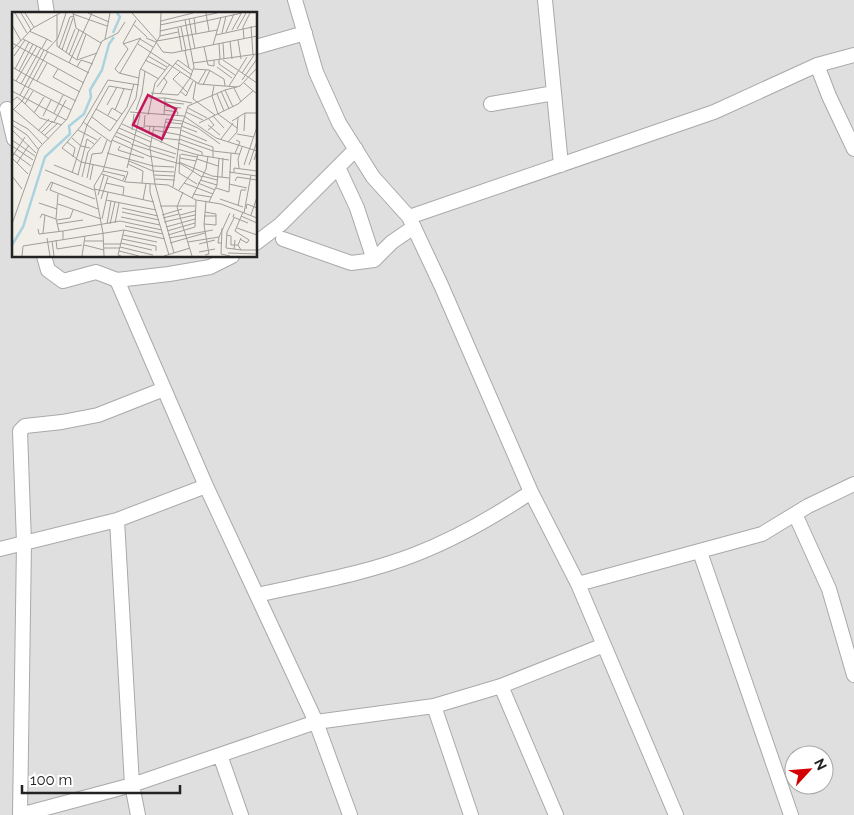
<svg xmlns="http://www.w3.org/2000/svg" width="854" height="815" font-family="Raleway,sans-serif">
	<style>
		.residential { fill: #e0dfdf; fill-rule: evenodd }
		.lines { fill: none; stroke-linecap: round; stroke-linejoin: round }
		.minor-casing { stroke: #a9a9a9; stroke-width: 16 }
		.minor { stroke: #fff; stroke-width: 14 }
		.inset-river { fill: none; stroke: #aad3df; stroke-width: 2.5 }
		.inset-road { fill: none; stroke: #9f9d99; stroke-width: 1 }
		.view { fill: #c2185b; fill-opacity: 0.15; stroke: #c2185b; stroke-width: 2.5 }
		.inset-edge { fill: none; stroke: #222; stroke-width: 2.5 }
	</style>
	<rect width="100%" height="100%" fill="#f2efe9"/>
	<path class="residential" d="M0,0H854V815H0ZM14,14H256V256H14ZM794,755H824V785H794Z"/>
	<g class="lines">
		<defs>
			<path id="minor" d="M45,0L47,14
				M295,0L316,72L339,123L373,177L409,217L441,285L531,492L578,584L676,815
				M545,0L561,165
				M256,47L305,33
				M817,65L829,96L854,149
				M491,104L554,93
				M7,109L14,139
				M338,167L357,208L374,260
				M409,217L714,112L817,65L854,55
				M283,239L351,263L374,260L392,242L414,227
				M256,243L281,224L356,149
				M44,256L48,270L63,281L96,272L117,280L169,274L210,267L232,256
				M117,280L206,486L316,722L350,815
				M795,514L829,589L854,675
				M117,520L132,785L138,815
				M0,549L117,520L206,486
				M700,552L791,815
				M578,584L762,534L808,506L854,484
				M257,595C310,583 365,574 416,554C457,538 495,516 531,492
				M501,686L556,815
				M434,706L471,815
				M220,755L241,815
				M20,815L132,785L316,722L434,706L501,686L604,645
				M20,815L24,543L20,431L25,426L62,422L98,415L164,389"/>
		</defs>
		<use href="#minor" class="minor-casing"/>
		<use href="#minor" class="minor"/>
	</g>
	<g transform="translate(12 12)">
		<rect width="245" height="245" fill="#f2efe9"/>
		<path class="inset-river" d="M101,21L108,5L105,1M0,233L11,215L33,145L58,122L57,114L72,102L79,85L78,78L90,58L97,32L102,25"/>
		<path class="inset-road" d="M3,1L15,21M9,1L19,18M13,1L22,15M61,1L64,16L89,31M76,1L97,10M120,1L145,29L205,18M194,1L197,19M61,2L95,14M182,6L184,22M177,7L183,37M124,8L111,31L116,37L103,57L107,61L127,66M173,8L182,55L178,66M149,9L181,1M121,12L135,25M0,13L9,29M148,13L205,1M239,14L241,43M169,15L174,39M166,16L170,39M225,17L234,1M220,18L229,2M17,19L35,27M148,19L230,1M214,20L222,2M210,21L214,4M204,23L245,14M148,24L166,20M134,26L144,30L151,40L160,41L245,24M11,27L77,61M93,27L98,1M232,27L231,15L238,1M226,28L229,47M218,29L220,47M0,31L72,71M207,31L208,47M211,31L212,47M111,32L129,26M126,32L187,72L225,75M201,33L209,5M45,34L65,48L85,41M45,34V3M192,35L196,53L202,54V48M30,36L35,27L40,30M47,36L58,5L62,4M0,38L21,16L48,1M50,38L61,6M34,39L46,26L54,1M173,39L177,56M54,40L63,17M57,43L67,18M2,44L13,28M136,44L155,55M65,47L74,22M207,47V52L223,63M133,48L153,58M211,48L245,71M57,51L80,1M163,51L180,63M181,51L245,42M161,54L166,48L181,59M0,55L21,67L36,39M65,55L69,48L81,52M205,55L220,66M3,57L17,30M46,57L41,65L68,80M129,57L147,67M182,57L197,58L212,67L213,74M7,59L21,32M168,60L161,67L175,80M108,61L128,27L141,35M230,61L242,43M0,67L59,98M230,68L245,47M4,69L25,34M25,69L35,51M184,70L181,87L203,103M232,71L245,82M9,72L29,36M186,72L194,58M191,73L198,58M202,74L200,84L206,102L225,116M217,74L235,45M145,75L161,54M16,76L21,67L64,89M222,76L229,90M213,78L221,95M0,79L54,108M168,79L174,84L181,69M209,79L217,97M130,81L133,59M139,81L166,83L178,66M148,82L155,70L152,66M205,82L212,99M8,83L32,38M137,86H153L152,103M153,86L180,91M0,89L5,85L10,89L17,77M153,90L172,92M13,92L21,79M95,93L105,75M153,94L169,96M176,96L195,106M1,97L37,127M84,97L105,109M1,98L10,89L28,106L50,113M103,98L112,77M124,98L130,81M152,98L166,100L165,104M118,100L172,104L204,126L245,139L242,148M174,100L191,108M22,101L32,85M42,101L51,83M96,103L100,96L110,102M136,103L143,71L158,52M31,104L39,88M201,104L212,116M80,105L98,119L115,95L122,72M196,106L202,113L196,118M154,107L170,109L186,116L208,132M0,108L16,117L30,132M220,109L233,101H245M42,110L54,88M71,110L99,130M153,110L170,112M187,111L226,92L241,79M110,112L165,137M0,113L15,123L26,137M196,113L208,123M133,114L169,116M138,114L137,120L150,126L167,128M142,114L138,136L143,172M169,114L185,120M125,115L132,116L133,103M107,116L139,130M0,118L24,141M66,118L85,128M120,118L122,102M142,118L168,123M169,118L195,129M26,119L37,107M232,119L233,101M104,120L138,135M29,121L41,109M225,122L242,125M33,123L46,111M168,123L201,135V145M103,124L119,131M60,126L69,134L78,136M167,127L201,139L227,142M209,127L221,111M0,128L23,144M100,128L118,136M55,130L63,136L61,145M216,130L225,120L226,105M149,131L154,107M166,131L190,140V143M119,132L163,146M0,134L21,148M108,134L106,138L132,146M138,134L164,142M118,136L139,145M165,137L186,143M0,140L19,154M95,141L141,154L162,155M223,141L228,130L224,128M168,142L167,161L185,172M169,142L185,145M139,144L169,152L190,165M0,145L13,125M0,146L16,162M168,146L184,149M185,147L206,154M117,149L141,159M167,150L200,164L217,166M5,151L17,133M116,152L131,159L130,171M42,153L67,163M232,153L245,115M237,153L245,129M115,156L128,103M227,156L226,147L230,135M33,158L82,178M91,159L113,164L111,168M141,159L162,160M217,160L245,164M222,160V156L245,159M60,161L75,113L97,74L120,78M90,162L114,170L156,173L184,188L209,192L245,206M66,163L75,127L82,132M142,163L163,164M0,164L10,177M190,164L205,168M70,165L76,140L89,125M210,165L211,146M75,166L80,142L90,141L95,128M143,167L163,168M78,168L81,153M188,168L205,173M113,169L116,160L69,150L50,136L69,114L96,68L127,73M223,169L225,165L245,168M41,170L38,178L86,197M94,171L112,175L111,183M172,171L201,182M186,171L203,178M138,172V180L157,243M143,172L162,241M217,172L235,176M161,175L169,116L176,94L213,78L228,74L245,56M204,176L217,180L219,141M82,177L142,190M167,178L181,159L186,143L217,148M34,179L39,170L83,187M171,180L165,195L180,244M46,182L44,207L47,219M181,182L199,185M86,183L92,163M180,186L194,157L196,144M89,187L96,165M208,187L231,195M94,188L144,198M131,188L134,172M197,190L205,173L207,146M27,191L45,197M46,192L89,207M148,194H183M226,194L229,178H234M110,196L146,204M234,197L235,192L245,196M110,200L147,208M232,201L239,163M222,202L221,205L236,211M150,203L170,197M168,203L183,199M239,203L245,185M192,204H204V202L193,200M229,204L245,211M109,205L148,213M28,206L30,202L44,207M151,206L167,202M90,207L96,180M45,208L58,206L61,198M152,210L183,203M103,211L107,191M0,212L27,136L55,107L90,29L106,21L113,10M45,212L71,208M95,212L99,189M98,212L103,190M192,212L204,213V204M113,214L151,222M154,215L183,207M210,216L209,242L218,244M225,216L245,223M26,217L27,222L51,219V227M51,219L108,209L150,218M155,219L183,211M31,221L33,203M111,223L145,230M156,223L183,215L184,188M215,223L219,224V233H226M35,226L38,244M157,226L201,218M229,226L226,233L229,238H245M110,227L144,234V239M228,227L235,231L237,228L223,219L231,200M44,228L45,237L70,233M223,228L222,237L229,238M40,229L42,244M73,229H92M176,230L207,225M109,231L140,238M158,231L193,221M210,231H206L207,225L218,201M92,232H109M187,232L203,228M72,233L92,238M108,235L141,243M92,236H108M222,237L214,236L215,220L222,206M107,239L127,244M187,240L203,237M216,241L245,242M193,243L197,242L192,213L194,189M10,244L11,234L112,218L153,227M70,244L73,224M92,244L91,221L82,174L91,159L100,128L124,86L128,58L148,24L149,1M109,244L106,243L112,218M152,244L178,236"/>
		<path class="view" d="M136,83L164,97L150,127L121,113Z"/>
		<rect width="245" height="245" class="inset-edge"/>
	</g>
	<g transform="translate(809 770) rotate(64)"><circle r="24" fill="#ffffff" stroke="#a7a7a7"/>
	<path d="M0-4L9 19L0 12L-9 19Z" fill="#d40000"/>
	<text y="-8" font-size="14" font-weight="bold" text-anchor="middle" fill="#222222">N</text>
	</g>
	<path d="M22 785v8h158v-8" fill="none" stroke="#222222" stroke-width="2.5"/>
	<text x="30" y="785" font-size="15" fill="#222222" stroke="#ffffff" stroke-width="4" paint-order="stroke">100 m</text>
</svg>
